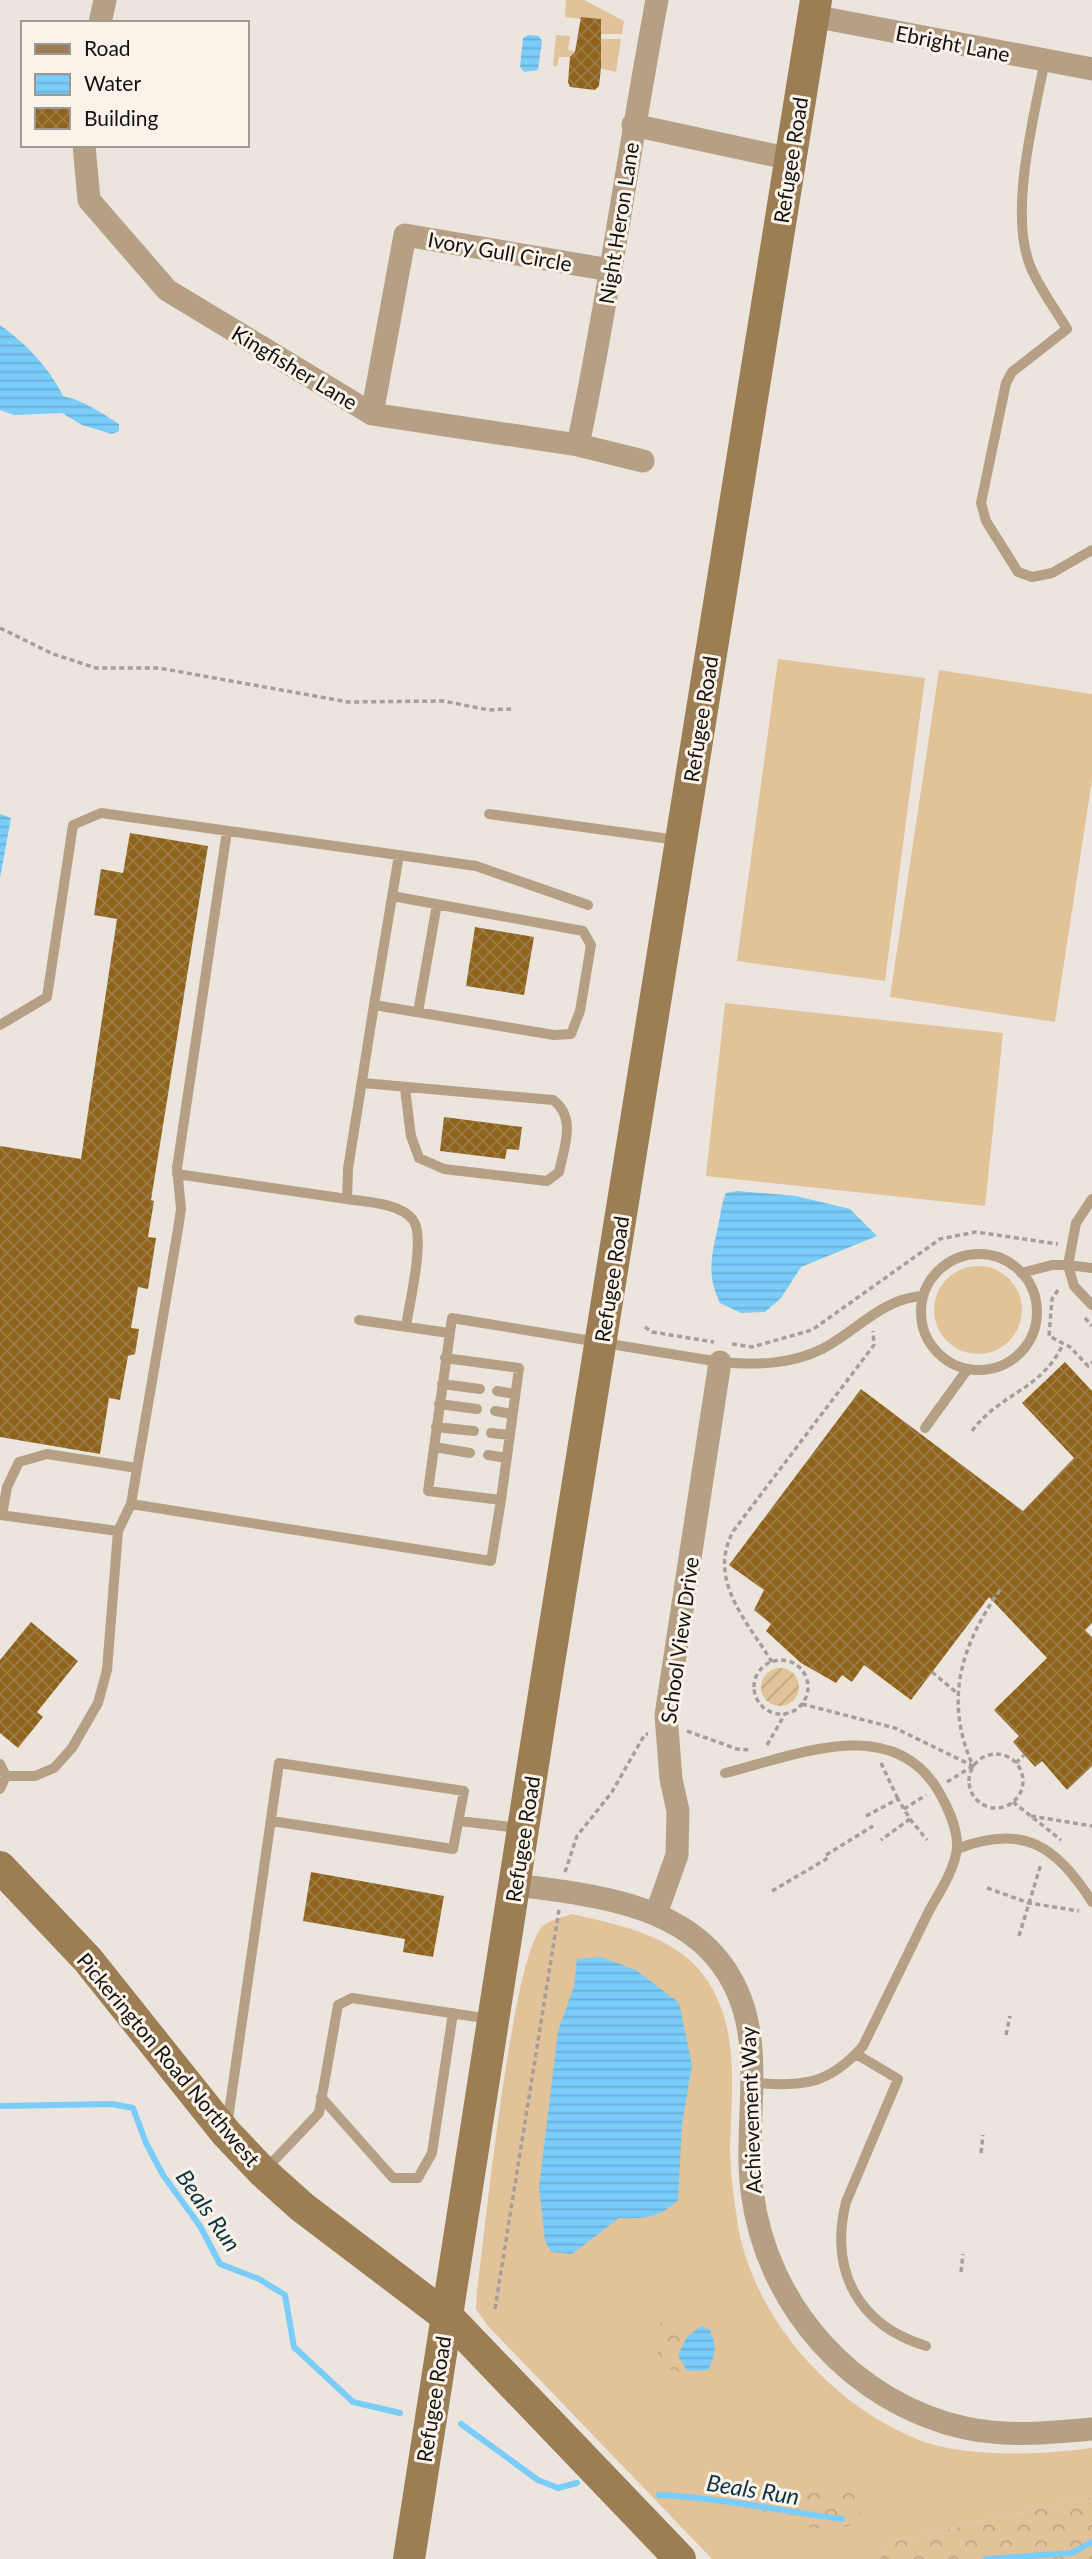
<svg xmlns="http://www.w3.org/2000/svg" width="1092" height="2559" font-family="Lato,sans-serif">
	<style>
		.grass { fill: #e2c298 }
		.forest { fill: url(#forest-crowns) }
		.garden { fill: url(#garden-furrows) }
		.water { fill: url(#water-rules) }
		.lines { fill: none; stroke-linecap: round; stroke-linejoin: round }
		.stream { stroke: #7accf9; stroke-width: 6 }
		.building { fill: url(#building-cross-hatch) }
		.path { stroke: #a59f99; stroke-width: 3.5; stroke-dasharray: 5 3.5; stroke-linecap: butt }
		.lane { stroke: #b6a085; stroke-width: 10 }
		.street { stroke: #b6a085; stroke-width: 23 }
		.secondary { stroke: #9d7e54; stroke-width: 32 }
		.labels { text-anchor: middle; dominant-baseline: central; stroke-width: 6; stroke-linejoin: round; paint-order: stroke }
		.street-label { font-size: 21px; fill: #14110f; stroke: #faf3ea }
		.water-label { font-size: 23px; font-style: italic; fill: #0d3345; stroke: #faf3ea }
	</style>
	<defs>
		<pattern id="forest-crowns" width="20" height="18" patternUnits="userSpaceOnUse" patternTransform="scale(1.75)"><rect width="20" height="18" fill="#e2c298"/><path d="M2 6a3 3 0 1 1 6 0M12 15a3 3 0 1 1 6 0" fill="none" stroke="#c1a682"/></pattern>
		<pattern id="garden-furrows" width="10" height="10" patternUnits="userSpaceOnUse" patternTransform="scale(1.75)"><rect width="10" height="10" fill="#e2c298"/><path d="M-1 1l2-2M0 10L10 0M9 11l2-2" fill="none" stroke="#c1a682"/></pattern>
		<pattern id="water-rules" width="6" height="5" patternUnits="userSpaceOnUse" patternTransform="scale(1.75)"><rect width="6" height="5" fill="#7accf9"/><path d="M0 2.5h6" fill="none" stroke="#69aed4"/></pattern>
		<pattern id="building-cross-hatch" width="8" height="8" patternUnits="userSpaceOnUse" patternTransform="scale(1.75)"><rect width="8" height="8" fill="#90631b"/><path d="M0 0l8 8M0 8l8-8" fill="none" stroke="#9c7c4a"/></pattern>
	</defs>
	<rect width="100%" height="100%" fill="#ece5dd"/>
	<path class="grass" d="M566,0H584L624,21L622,34H599L581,19L565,17Z
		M556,35L570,36L568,50L576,51L573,57H559L557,66H553Z
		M600,39H621L616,72L599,68Z
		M778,659L925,678L885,981L737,961Z
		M939,670L1092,694V780L1055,1022L890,997Z
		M725,1003L1003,1033L985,1206L706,1176Z
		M934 1310a44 44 0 1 1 88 0a44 44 0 1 1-88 0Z
		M572,1914C624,1926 684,1937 712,1988C740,2038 731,2095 730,2149C730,2170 733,2192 736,2212C747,2311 828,2404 919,2440C966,2458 1042,2455 1092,2448V2497L887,2543L880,2559H712L487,2325L476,2309L477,2291C485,2235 512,1953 543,1926C549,1920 564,1917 572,1914Z"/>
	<path class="forest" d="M664,2319L680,2326L687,2337L678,2355L687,2371L684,2373C659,2369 657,2354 653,2332Z
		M736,2484L852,2492L863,2505L859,2523C811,2538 783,2522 741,2499Z
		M1092,2497V2559H880L887,2543Z"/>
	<path class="garden" d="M761 1687a19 19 0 1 1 38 0a19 19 0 1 1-38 0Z"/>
	<path class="water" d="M528,35L539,36L542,41L538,70L524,72L520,67L523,38Z
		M0,325C27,345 48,366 63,396C85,401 100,412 119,424V431L112,434L82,425L62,413L14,415L0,410Z
		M0,814L11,818L0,878Z
		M737,1191L796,1196L850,1209L877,1236L801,1267L781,1298L765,1312L741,1313L720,1303C706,1274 712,1255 718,1226C721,1214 721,1204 726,1193Z
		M601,1957L636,1970L679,2003L692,2065L682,2124L678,2200C660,2218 644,2219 619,2218L572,2254L551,2252L545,2241L539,2187L558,2031L574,1986L577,1959Z
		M701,2326L710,2330C717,2345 716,2355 708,2370L687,2371L678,2355L687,2337Z"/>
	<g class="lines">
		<path class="stream" d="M0,2106L112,2104L133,2108L146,2143L163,2175L200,2226L220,2264L259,2279L285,2295L294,2347L353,2402L400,2413
			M461,2424L538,2480L558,2488L577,2483
			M659,2495C721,2498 781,2511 842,2519
			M986,2559L1072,2553L1092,2542"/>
	</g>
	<path class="building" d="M581,17L601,19V68L599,86L595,90L570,87L568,82L570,57L575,52Z
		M130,833L208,846L151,1200L154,1201L148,1237L156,1238L148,1289L138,1287L131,1328L139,1329L135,1354L128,1356L120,1400L109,1398L100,1454L0,1437V1146L81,1159L117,919L94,915L101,869L123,873Z
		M475,927L534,937L524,995L466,986Z
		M444,1117L522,1127L519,1150L507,1149L505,1159L440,1151Z
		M1065,1362L1092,1391V1623L1085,1630L1092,1637V1766L1067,1790L1042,1761L1035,1767L1013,1742L1019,1736L994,1710L1047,1658L989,1597L911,1700L864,1665L852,1682L842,1675L836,1683L801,1663L766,1631L771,1624L754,1610L764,1590L729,1565L861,1389L1023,1511L1074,1458L1022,1403Z
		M31,1622L78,1661L37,1712L43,1717L18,1748L0,1733V1660Z
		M311,1872L444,1896L433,1957L403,1952L405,1939L303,1921Z"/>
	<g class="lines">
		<path class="path" d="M0,628L53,654L96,668H159L348,702L443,701L489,710L511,709
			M1058,1290L1052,1299L1049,1336L1070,1347L1088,1366L1092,1362
			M1085,1318L1092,1326
			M645,1327L652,1332L714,1342
			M732,1344L752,1347L812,1330L940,1239L976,1232L1058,1244
			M972,1431C1000,1393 1042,1390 1063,1344
			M754 1687a27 27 0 1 1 54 0a27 27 0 1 1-54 0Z
			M772,1662C747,1621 706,1579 734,1530L874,1345L873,1331
			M932,1672L957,1693
			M802,1704L895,1728L973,1766C944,1701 960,1647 1000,1590
			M687,1731L737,1749L750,1750
			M767,1745L785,1714
			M969 1781a27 27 0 1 1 54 0a27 27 0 1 1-54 0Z
			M881,1763L898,1799
			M1016,1763L1024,1755
			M947,1782L973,1766
			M1013,1802L1061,1840
			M904,1809L926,1795
			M866,1816L898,1799L910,1819L881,1840
			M1031,1816L1092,1826
			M910,1819L927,1840
			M826,1855L873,1826
			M565,1872L577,1836L612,1792L645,1734H648
			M987,1888L1029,1903L1079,1911
			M772,1891L828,1858
			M1019,1936L1041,1864
			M1006,2035L1010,2016
			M981,2153L983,2135
			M961,2272L963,2254
			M495,2309L559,1910"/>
		<path class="lane" d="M1045,60C1034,117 1008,214 1031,268C1040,289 1055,309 1067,329L1012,372L1006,383L981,503L986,521L1018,572L1032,577L1052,573L1092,550
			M489,814L677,840
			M392,896L583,931L591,945L580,1011L571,1034L554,1035L374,1005C382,955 391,905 399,855
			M374,1005L348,1169L347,1199C366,1202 401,1203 413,1220C426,1237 409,1304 406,1327
			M418,1012L437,904
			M0,1025L47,997L73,825L101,813L476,866L588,905
			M363,1083L553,1100C577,1117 564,1148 559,1172L547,1181L444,1169L419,1158L411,1136L405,1089
			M177,1174L347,1199
			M921 1312a58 58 0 1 1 116 0a58 58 0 1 1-116 0Z
			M1092,1268L1068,1265L1074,1286L1092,1305
			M1021,1273L1052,1265H1068L1076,1223L1092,1199
			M359,1320L449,1333
			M445,1358L519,1368L501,1500
			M442,1384L480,1389
			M497,1391L515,1394
			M439,1404L477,1409
			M495,1411L512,1414
			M436,1427L474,1431
			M925,1428L967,1370
			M491,1433L510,1435
			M434,1447L470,1453
			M488,1455L507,1458
			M131,1504L491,1561L501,1500L428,1491L452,1318L720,1362C755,1365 790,1365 822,1349C857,1331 881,1299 922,1296
			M0,1515L118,1531
			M2,1515L7,1487L19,1462L47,1454L137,1468
			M0,1764L6,1776L0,1789
			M725,1773C794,1756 893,1712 939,1792C948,1808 958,1828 957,1848C955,1869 939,1893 929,1911C907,1956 885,2001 863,2046C828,2086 803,2086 753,2083
			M6,1776H35L54,1768L72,1748L98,1703L107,1670L118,1531L131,1504L178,1229L181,1209L177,1168L227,831
			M459,1821L520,1828
			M957,1849C1023,1823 1057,1846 1092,1902
			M856,2054L898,2079L846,2202C829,2271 858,2325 926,2346
			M321,2097L393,2178H418L432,2153L453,2013
			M227,2126L279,1763L464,1791L453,1849L272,1821
			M264,2171L319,2113L338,2005L352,1998L490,2019"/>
		<path class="street" d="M813,16L1092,69
			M100,23L105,0
			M633,125L791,159
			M84,145L89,200L167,290L372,414L578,445L643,461
			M372,414L405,235L610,270
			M578,445C609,298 629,148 657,0
			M515,1885C583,1894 668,1901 715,1956C774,2024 742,2112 752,2191C766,2306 853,2403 965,2428C1008,2437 1050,2433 1092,2429
			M656,1914L677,1855L678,1811L671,1779L666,1715L720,1362"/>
		<path class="secondary" d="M0,1867L88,1960L226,2133L263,2172L302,2207L451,2320L680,2559
			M409,2559L547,1675L816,0"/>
	</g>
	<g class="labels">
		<g class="street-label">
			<text transform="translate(953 43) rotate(11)">Ebright Lane</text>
			<text transform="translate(790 160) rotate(-81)">Refugee Road</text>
			<text transform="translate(618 223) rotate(-81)">Night Heron Lane</text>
			<text transform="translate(500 251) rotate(10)">Ivory Gull Circle</text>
			<text transform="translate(295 367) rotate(31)">Kingfisher Lane</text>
			<text transform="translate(700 719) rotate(-81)">Refugee Road</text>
			<text transform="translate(611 1279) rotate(-81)">Refugee Road</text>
			<text transform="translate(679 1640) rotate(-82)">School View Drive</text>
			<text transform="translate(522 1839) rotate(-81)">Refugee Road</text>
			<text transform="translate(169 2059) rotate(50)">Pickerington Road Northwest</text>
			<text transform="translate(750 2110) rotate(-92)">Achievement Way</text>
			<text transform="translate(433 2399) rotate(-81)">Refugee Road</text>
		</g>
		<g class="water-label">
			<text transform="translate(209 2210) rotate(55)">Beals Run</text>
			<text transform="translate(753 2489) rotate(9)">Beals Run</text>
		</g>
	</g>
	<rect x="21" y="21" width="228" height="126" fill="#faf3ea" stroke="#9e9992" stroke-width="2"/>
	<rect x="35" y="44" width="35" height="10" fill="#9d7e54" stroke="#9e9992" stroke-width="2"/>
	<text x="84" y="56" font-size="21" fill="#14110f">Road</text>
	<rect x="35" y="74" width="35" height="21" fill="url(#water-rules)" stroke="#9e9992" stroke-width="2"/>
	<text x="84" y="91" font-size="21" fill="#14110f">Water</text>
	<rect x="35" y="108" width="35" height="21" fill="url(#building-cross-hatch)" stroke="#9e9992" stroke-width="2"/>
	<text x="84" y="126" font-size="21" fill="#14110f">Building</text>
</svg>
